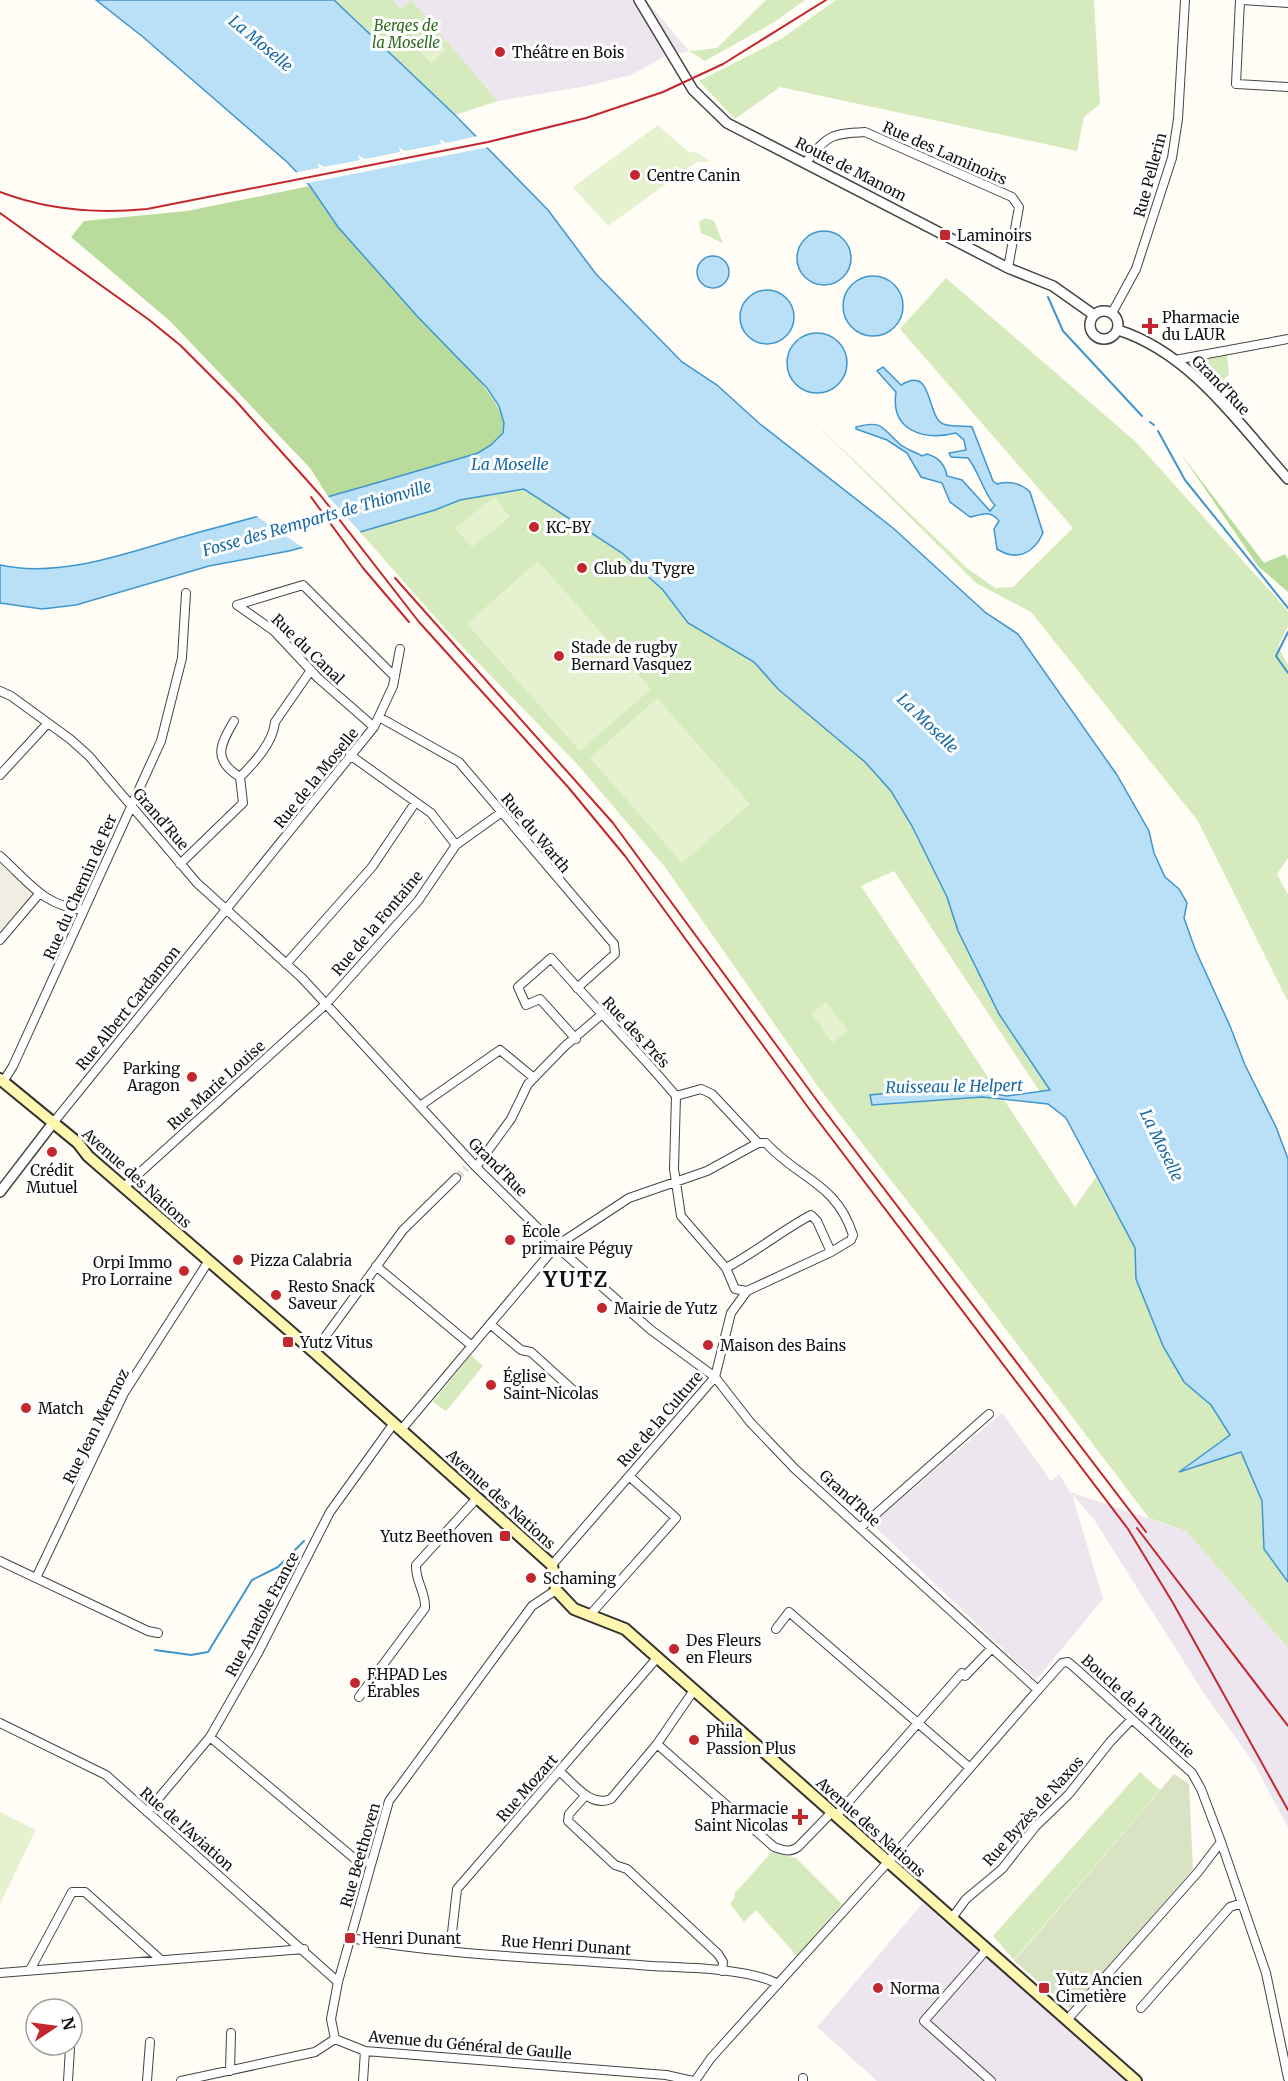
<svg xmlns="http://www.w3.org/2000/svg" width="1288" height="2081" font-family="Merriweather,serif">
	<style>
		.industrial { fill: #eee6ef }
		.green { fill: #d5ebbd }
		.forest { fill: #b9dc9c }
		.cemetery { fill: #d9e3c4 }
		.pitch { fill: #e6f2cf }
		.plaza { fill: #f1ede2 }
		.water { fill: #b9e0f7; stroke: #3f96cf; stroke-width: 1.5 }
		.pier { fill: #fffdf5 }
		.lines { fill: none; stroke-linecap: round; stroke-linejoin: round }
		.stream { stroke: #3f96cf; stroke-width: 2 }
		.minor-tunnel { stroke: #dbdad3; stroke-width: 8; stroke-dasharray: 8 4; stroke-linecap: butt }
		.minor-casing { stroke: #444; stroke-width: 10 }
		.tertiary-casing { stroke: #444; stroke-width: 12 }
		.secondary-casing { stroke: #333; stroke-width: 14 }
		.minor { stroke: #fff; stroke-width: 8 }
		.tertiary { stroke: #fff; stroke-width: 9 }
		.secondary { stroke: #fff6b0; stroke-width: 10 }
		.rail { stroke: #c4262e; stroke-width: 2 }
		.poi-dot { fill: #c4262e; stroke: #fff; stroke-width: 2 }
		.labels { text-anchor: middle; dominant-baseline: central; stroke-width: 6; stroke-linejoin: round; paint-order: stroke }
		.park-label { font-size: 15px; font-style: italic; fill: #2f6b1f; stroke: #fff }
		.poi-label { font-size: 15px; fill: #111; stroke: #fff; text-anchor: start }
		.street-label { font-size: 15px; fill: #111; stroke: #fff }
		.water-label { font-size: 16px; font-style: italic; fill: #1768a6; stroke: #fff }
		.district-label { font-size: 21px; font-weight: bold; letter-spacing: 1.5px; fill: #111; stroke: #fff }
	</style>
	<rect width="100%" height="100%" fill="#fffdf5"/>
	<path class="industrial" d="M393,0H646L689,51L664,57L631,75L587,86L498,101L411,1L401,9Z
		M1002,1413L1051,1481L1059,1474L1070,1492L1186,1531L1288,1648V1828L1254,1763L1203,1692L1095,1521L1072,1494L1103,1599L1036,1680L872,1524Z
		M923,1903L1004,1972L1126,2081H877L817,2027Z"/>
	<path class="green" d="M334,0H393L401,9L411,0L498,101L455,115Z
		M766,0H805L776,21L705,61L689,51L717,48Z
		M836,0H1094L1100,104L1084,117L1077,151L780,87L735,119L699,81L781,39Z
		M705,218L714,221L723,243L701,233L699,222Z
		M946,278L1136,442L1288,611V626L1278,646L1288,665V858L1277,874L1288,895V1002L1198,821L1031,612L976,583L813,421L967,568L995,588L1013,587L1073,528L900,329Z
		M1227,355L1229,375L1216,386L1197,366L1198,362Z
		M524,489L622,553L663,590L688,623L754,662L778,689L865,762L891,791L912,826L947,897L958,931L999,1014L1050,1090L1040,1092L894,871L861,886L1000,1095L976,1091L919,1093L918,1090L871,1095L872,1104L982,1097L1004,1100L1075,1207L1096,1177L1135,1248L1136,1279L1163,1346L1184,1382L1211,1405L1230,1436L1182,1471L1241,1452L1262,1501L1264,1549L1288,1582V1648L1186,1531L1149,1518L951,1257L819,1088L665,867L577,764L450,634L360,532L435,510L460,500Z
		M471,1355L483,1366L446,1411L433,1402Z
		M1140,1772L1160,1790L1014,1960L993,1936Z
		M772,1852L796,1858L842,1904L797,1956L756,1910L744,1922L730,1904L735,1897L734,1894Z"/>
	<path class="forest" d="M310,186C319,200 328,215 339,228C367,261 504,391 504,424C505,438 489,446 478,453L329,498L310,468L170,321L71,237L84,221L187,211Z
		M1181,454L1264,563L1285,554L1288,559V592L1258,566Z"/>
	<path class="cemetery" d="M1174,1774L1189,1784L1193,1869L1071,2009L1014,1961Z"/>
	<path class="pitch" d="M426,29L446,50L431,63L412,42Z
		M658,125L690,153L695,151L711,162H697L608,226L573,187Z
		M494,497L510,517L472,547L455,528Z
		M538,561L651,689L580,751L467,624Z
		M657,698L750,804L682,863L590,758Z
		M826,1002L848,1031L832,1043L811,1013Z
		M0,1812L36,1830L0,1904Z"/>
	<path class="plaza" d="M0,864L35,895L0,933Z"/>
	<path class="water" d="M96,0H334L455,115L548,210L596,274L682,362L717,385L760,424L893,528L986,613L1018,634L1117,775L1149,831L1154,853L1165,877L1179,889L1187,903L1184,918L1195,949L1230,1026L1245,1065L1276,1127L1288,1159V1582L1264,1549L1262,1501L1241,1452L1179,1472L1230,1435L1211,1405L1184,1382L1163,1346L1136,1279L1135,1248L1066,1118L1048,1104L982,1097L872,1105L870,1095L918,1090L919,1093L976,1091L1007,1096L1050,1090L999,1014L958,931L947,897L912,826L891,791L865,762L778,689L754,662L688,623L663,590L622,553L524,489L460,500L435,510L360,532L289,551L209,566L76,605L42,609L0,603V565C65,579 134,550 196,533C291,508 384,481 478,453L491,445L503,433L504,423L499,406L487,388L417,316L338,227L310,186L287,162L143,37Z
		M797 258a27 27 0 1 1 54 0a27 27 0 1 1-54 0Z
		M697 272a16 16 0 1 1 32 0a16 16 0 1 1-32 0Z
		M843 306a30 30 0 1 1 60 0a30 30 0 1 1-60 0Z
		M740 317a27 27 0 1 1 54 0a27 27 0 1 1-54 0Z
		M787 363a30 30 0 1 1 60 0a30 30 0 1 1-60 0Z
		M883,367L901,385C931,366 927,408 939,421C945,428 962,425 972,427L993,481L997,484C1009,481 1021,483 1030,492L1043,533C1034,553 1017,562 997,549L994,529L999,521C989,509 981,515 970,517L950,502L942,483L921,477L907,453L887,440L856,429V427C885,419 882,430 901,445C906,449 915,452 922,456L927,454C938,457 945,465 947,476L962,480L990,511L995,505C986,498 978,470 968,458L951,457L949,453L966,450L964,440L956,433C924,441 890,431 896,392L877,371Z"/>
	<path class="pier" d="M478,136L489,147L303,184L293,173L319,168L318,163L324,167L360,160L358,155L365,159L400,152L399,147L405,151L441,144L440,139L446,143Z
		M327,495L361,533L305,549L255,515Z"/>
	<g class="lines">
		<path class="stream" d="M1048,297L1063,331L1142,416
			M1150,422L1154,425
			M1158,431L1185,480L1288,608
			M1288,632L1276,656L1288,673
			M155,1650L191,1655L208,1652L252,1580L278,1567L304,1541"/>
		<path class="minor-tunnel" d="M456,1178L466,1168"/>
		<defs>
			<path id="minor" d="M1240,0L1236,84L1288,87
				M1242,0L1288,3
				M806,162C829,135 829,134 865,132L1012,197L1019,207L1008,268
				M1112,313L1136,269L1172,158L1178,119L1185,0
				M1175,360L1288,339
				M237,605L303,585L395,677
				M237,605L274,631L318,678L374,727
				M0,691L11,696L70,739L89,756L197,883L302,978L476,1167L556,1246L651,1330L715,1377L750,1422L795,1469L1038,1690L888,1862L711,2058L695,2081
				M379,717L459,762L614,944L615,954L577,988
				M234,721C220,745 212,760 240,777
				M350,755L431,813L456,845
				M0,775L48,723
				M0,856C29,882 43,906 84,910
				M180,864L243,803L240,777C254,763 273,743 275,722L311,670
				M0,940L39,894
				M286,964L372,867L415,803
				M576,1039L540,999L526,1005L518,987L551,958C592,1005 636,1048 676,1096
				M3,1082L13,1066L161,741L182,658L186,593
				M676,1096L674,1169L681,1216L726,1268L735,1289L747,1291
				M676,1096L701,1089L712,1094L758,1143
				M420,1106L500,1050L534,1078
				M53,1123L374,727L393,686L400,649
				M758,1143H766C798,1179 836,1182 853,1235
				M476,1167L511,1119L528,1084L565,1046L601,1015
				M124,1187L326,1004L418,901L456,845L502,812
				M376,1266L472,1346
				M726,1268C756,1252 781,1231 811,1215L817,1221L831,1252
				M490,1324L521,1350L531,1352L574,1391
				M314,1352L403,1230L456,1178
				M401,1430L556,1246L629,1198L707,1171L758,1143
				M860,1528L989,1414
				M0,1561L148,1631L158,1633
				M552,1565L715,1377L731,1313L747,1291L831,1252L851,1240L853,1235
				M36,1578L124,1393L208,1262
				M589,1616L676,1518L629,1476
				M776,1629L789,1612L970,1768
				M694,1690L657,1744L774,1847C784,1850 789,1853 798,1847L832,1812
				M1038,1690L1062,1663L1068,1662L1074,1667L1192,1773L1201,1789L1221,1842L1198,1872L1067,2020
				M359,1697L425,1608C426,1592 415,1581 416,1565L477,1498
				M0,1723L106,1775L338,1982
				M210,1737L355,1859L370,1863
				M559,1771C574,1783 590,1808 611,1799L657,1744
				M586,1795L569,1814L568,1821L615,1865L627,1869L718,1954L723,1962L722,1971
				M147,1812L210,1737L258,1653L330,1512L394,1423
				M836,1816L962,1673L965,1676L992,1648
				M1221,1842L1266,1973L1288,2078
				M952,1918L966,1899L1002,1869L1035,1827L1069,1794L1110,1742L1132,1719
				M350,1938C449,1956 552,1958 652,1966C686,1968 749,1968 778,1984
				M987,1949L924,2021L991,2081
				M450,1950L457,1889L657,1658
				M30,1970L72,1892H85L161,1960
				M0,1973L304,1949
				M1141,2008L1230,1907L1242,1903
				M335,2039L331,2019L338,1982L389,1801L532,1606L556,1590
				M335,2039L365,2051L666,2075L693,2081
				M230,2071L231,2033
				M68,2081L70,2048
				M147,2081L150,2042
				M181,2081L315,2052L335,2039
				M363,2081L365,2051
				M803,2081V2078"/>
			<path id="tertiary" d="M639,0L693,90L727,123L1008,268L1053,286L1094,315
				M1090 325a14 14 0 1 1 28 0a14 14 0 1 1-28 0Z
				M1118,330C1191,353 1239,424 1288,479
				M0,1192L53,1123"/>
			<path id="secondary" d="M0,1079L78,1143L88,1156L314,1352L552,1565L556,1590L574,1609L625,1629L1136,2081"/>
		</defs>
		<use href="#minor" class="minor-casing"/>
		<use href="#tertiary" class="tertiary-casing"/>
		<use href="#secondary" class="secondary-casing"/>
		<use href="#minor" class="minor"/>
		<use href="#tertiary" class="tertiary"/>
		<use href="#secondary" class="secondary"/>
		<path class="rail" d="M0,192C47,210 97,214 147,209L488,142L586,118L663,92L723,64L826,0
			M0,213L148,319L180,345L235,400L321,496L419,622L568,787L625,856L810,1110L1128,1529L1173,1603L1288,1810
			M311,497L363,568L409,622
			M395,578L613,823L824,1110L1146,1532
			M1137,1528L1288,1726"/>
	</g>
	<g class="poi-dot">
		<circle cx="500" cy="52" r="6"/>
		<circle cx="635" cy="175" r="6"/>
		<rect x="939" y="229" width="12" height="12" rx="3"/>
		<path d="M1147 317h6v6h6v6h-6v6h-6v-6h-6v-6h6z"/>
		<circle cx="534" cy="527" r="6"/>
		<circle cx="582" cy="568" r="6"/>
		<circle cx="559" cy="656" r="6"/>
		<circle cx="192" cy="1077" r="6"/>
		<circle cx="52" cy="1152" r="6"/>
		<circle cx="510" cy="1240" r="6"/>
		<circle cx="238" cy="1260" r="6"/>
		<circle cx="184" cy="1271" r="6"/>
		<circle cx="276" cy="1295" r="6"/>
		<circle cx="602" cy="1308" r="6"/>
		<rect x="282" y="1336" width="12" height="12" rx="3"/>
		<circle cx="708" cy="1345" r="6"/>
		<circle cx="491" cy="1385" r="6"/>
		<circle cx="26" cy="1408" r="6"/>
		<rect x="499" y="1530" width="12" height="12" rx="3"/>
		<circle cx="531" cy="1578" r="6"/>
		<circle cx="674" cy="1649" r="6"/>
		<circle cx="355" cy="1683" r="6"/>
		<circle cx="694" cy="1740" r="6"/>
		<path d="M797 1808h6v6h6v6h-6v6h-6v-6h-6v-6h6z"/>
		<rect x="344" y="1932" width="12" height="12" rx="3"/>
		<circle cx="878" cy="1988" r="6"/>
		<rect x="1038" y="1982" width="12" height="12" rx="3"/>
	</g>
	<g class="labels">
		<g class="park-label">
			<text x="406" y="25">Berges de<tspan x="406" dy="17">la Moselle</tspan></text>
		</g>
		<g class="poi-label">
			<text x="512" y="52">Théâtre en Bois</text>
			<text x="647" y="175">Centre Canin</text>
			<text x="957" y="235">Laminoirs</text>
			<text x="1162" y="317">Pharmacie<tspan x="1162" dy="17">du LAUR</tspan></text>
			<text x="546" y="527">KC-BY</text>
			<text x="594" y="568">Club du Tygre</text>
			<text x="571" y="647">Stade de rugby<tspan x="571" dy="17">Bernard Vasquez</tspan></text>
			<text x="180" y="1068" text-anchor="end">Parking<tspan x="180" dy="17">Aragon</tspan></text>
			<text x="52" y="1170" text-anchor="middle">Crédit<tspan x="52" dy="17">Mutuel</tspan></text>
			<text x="522" y="1231">École<tspan x="522" dy="17">primaire Péguy</tspan></text>
			<text x="250" y="1260">Pizza Calabria</text>
			<text x="172" y="1262" text-anchor="end">Orpi Immo<tspan x="172" dy="17">Pro Lorraine</tspan></text>
			<text x="288" y="1286">Resto Snack<tspan x="288" dy="17">Saveur</tspan></text>
			<text x="614" y="1308">Mairie de Yutz</text>
			<text x="300" y="1342">Yutz Vitus</text>
			<text x="720" y="1345">Maison des Bains</text>
			<text x="503" y="1376">Église<tspan x="503" dy="17">Saint-Nicolas</tspan></text>
			<text x="38" y="1408">Match</text>
			<text x="493" y="1536" text-anchor="end">Yutz Beethoven</text>
			<text x="543" y="1578">Schaming</text>
			<text x="686" y="1640">Des Fleurs<tspan x="686" dy="17">en Fleurs</tspan></text>
			<text x="367" y="1674">EHPAD Les<tspan x="367" dy="17">Érables</tspan></text>
			<text x="706" y="1731">Phila<tspan x="706" dy="17">Passion Plus</tspan></text>
			<text x="788" y="1808" text-anchor="end">Pharmacie<tspan x="788" dy="17">Saint Nicolas</tspan></text>
			<text x="362" y="1938">Henri Dunant</text>
			<text x="1056" y="1979">Yutz Ancien<tspan x="1056" dy="17">Cimetière</tspan></text>
			<text x="890" y="1988">Norma</text>
		</g>
		<g class="street-label">
			<text transform="translate(945 153) rotate(24)">Rue des Laminoirs</text>
			<text transform="translate(851 169) rotate(27)">Route de Manom</text>
			<text transform="translate(1150 175) rotate(-75)">Rue Pellerin</text>
			<text transform="translate(1221 385) rotate(46)">Grand'Rue</text>
			<text transform="translate(308 649) rotate(44)">Rue du Canal</text>
			<text transform="translate(316 778) rotate(-51)">Rue de la Moselle</text>
			<text transform="translate(161 819) rotate(49)">Grand'Rue</text>
			<text transform="translate(536 833) rotate(50)">Rue du Warth</text>
			<text transform="translate(80 887) rotate(-66)">Rue du Chemin de Fer</text>
			<text transform="translate(377 923) rotate(-50)">Rue de la Fontaine</text>
			<text transform="translate(128 1008) rotate(-51)">Rue Albert Cardamon</text>
			<text transform="translate(636 1032) rotate(47)">Rue des Prés</text>
			<text transform="translate(216 1085) rotate(-42)">Rue Marie Louise</text>
			<text transform="translate(498 1167) rotate(45)">Grand'Rue</text>
			<text transform="translate(137 1178) rotate(42)">Avenue des Nations</text>
			<text transform="translate(660 1419) rotate(-49)">Rue de la Culture</text>
			<text transform="translate(96 1426) rotate(-63)">Rue Jean Mermoz</text>
			<text transform="translate(850 1498) rotate(42)">Grand'Rue</text>
			<text transform="translate(501 1499) rotate(42)">Avenue des Nations</text>
			<text transform="translate(262 1614) rotate(-62)">Rue Anatole France</text>
			<text transform="translate(1138 1706) rotate(42)">Boucle de la Tuilerie</text>
			<text transform="translate(527 1788) rotate(-49)">Rue Mozart</text>
			<text transform="translate(1033 1811) rotate(-48)">Rue Byzès de Naxos</text>
			<text transform="translate(871 1827) rotate(42)">Avenue des Nations</text>
			<text transform="translate(187 1829) rotate(41)">Rue de l'Aviation</text>
			<text transform="translate(360 1855) rotate(-74)">Rue Beethoven</text>
			<text transform="translate(566 1945) rotate(4)">Rue Henri Dunant</text>
			<text transform="translate(470 2045) rotate(5)">Avenue du Général de Gaulle</text>
		</g>
		<g class="water-label">
			<text transform="translate(261 43) rotate(40)">La Moselle</text>
			<text x="510" y="464">La Moselle</text>
			<text transform="translate(317 518) rotate(-16)">Fosse des Remparts de Thionville</text>
			<text transform="translate(928 723) rotate(44)">La Moselle</text>
			<text transform="translate(954 1086) rotate(-1)">Ruisseau le Helpert</text>
			<text transform="translate(1162 1145) rotate(64)">La Moselle</text>
		</g>
		<g class="district-label">
			<text x="576" y="1279">YUTZ</text>
		</g>
	</g>
	<g transform="translate(54 2027) rotate(77)"><circle r="28" fill="#ffffff" stroke="#a0a0a0" stroke-width="1.5"/>
	<path d="M0-4.5L10 22L0 15L-10 22Z" fill="#c4262e"/>
	<text y="-9" font-size="16" font-weight="bold" text-anchor="middle" fill="#111111">N</text>
	</g>
</svg>
